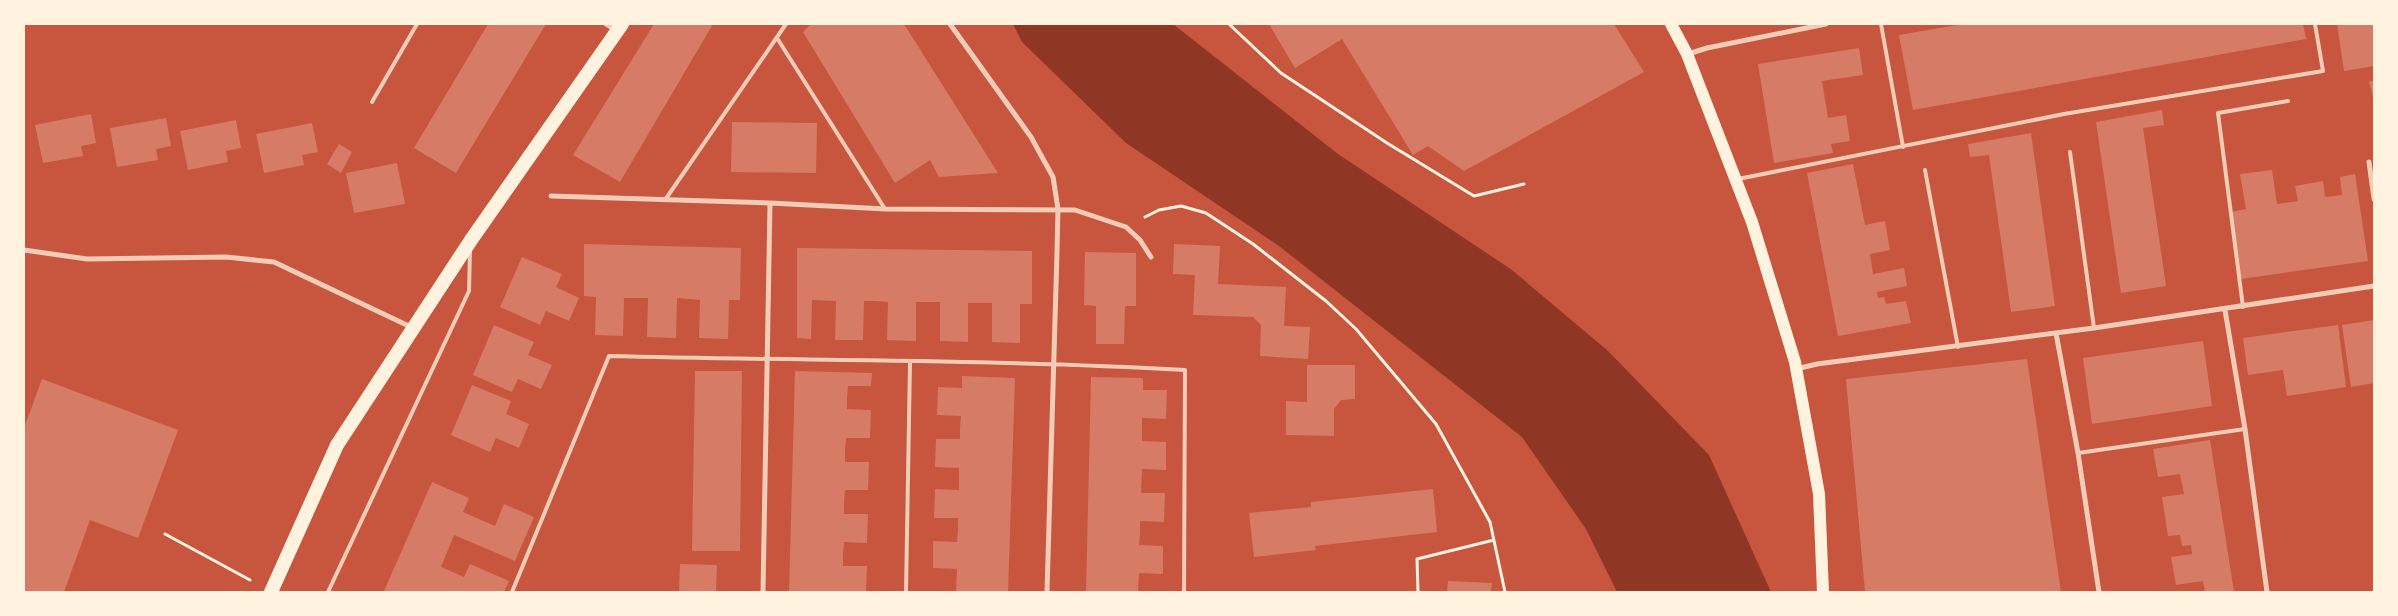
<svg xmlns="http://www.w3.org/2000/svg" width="2398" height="616" font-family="Arial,sans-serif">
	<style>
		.water { fill: #8f3625 }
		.building { fill: #d67c66 }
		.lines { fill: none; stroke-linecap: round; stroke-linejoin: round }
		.path { stroke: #fff3e0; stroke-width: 3 }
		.service { stroke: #f1ccb7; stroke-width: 4 }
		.minor { stroke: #f1ccb7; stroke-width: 5 }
		.primary { stroke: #fff3e0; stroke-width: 12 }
		.trunk { stroke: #fff3e0; stroke-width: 14 }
	</style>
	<rect width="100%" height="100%" fill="#c8553d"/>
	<path class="water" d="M1013,24H1173L1338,154L1512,270L1608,351L1709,455L1771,592H1617L1586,529L1522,437L1279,246L1126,143L1022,42Z"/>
	<path class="building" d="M488,24H546L456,173L414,148Z
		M654,24H713L620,182L573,155Z
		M811,24H904L998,173L939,177L930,160L895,183L803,32Z
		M1269,24H1614L1644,72L1464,171L1428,146L1413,155L1342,39L1295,68Z
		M1963,24H2303L2306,39L1913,110L1899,35Z
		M2337,24H2374V66L2344,71Z
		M1859,48L1863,75L1822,81L1828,118L1846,115L1850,141L1831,144L1833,153L1774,163L1758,64Z
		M2369,81H2374V101Z
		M2162,110L2164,125L2143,128L2166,286L2121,293L2096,122Z
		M91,114L96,143L81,146L83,156L43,163L35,125Z
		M166,118L171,146L156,149L158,160L117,167L110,128Z
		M236,120L241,148L226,151L228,162L188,170L180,131Z
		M732,122L817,123L816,173L731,172Z
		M312,123L318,152L302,155L304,165L264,173L256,134Z
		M2031,133L2055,306L2011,312L1989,155L1970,157L1968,144Z
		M339,144L352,152L341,173L327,164Z
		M397,163L405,204L354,213L346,173Z
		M1853,164L1865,225L1885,221L1890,250L1870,254L1873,274L1904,268L1907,286L1877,292L1878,298L1884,297L1886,304L1906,301L1911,323L1838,336L1807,173Z
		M2272,170L2277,204L2298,201L2295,186L2323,181L2325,197L2342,195L2340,177L2355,174L2368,261L2241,279L2231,212L2246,209L2240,174Z
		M584,244L741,248L740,300H729L728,339L699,338L700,300L688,299L677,298L676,338L647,337L648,298H624L623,336L595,335L596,297L584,296Z
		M1174,244L1220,246L1218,284L1286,287L1284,326L1310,327L1308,359L1260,356L1261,325L1253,317L1193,315L1195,275L1173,274Z
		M797,248L1032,251V304H1020V343L992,342V303H968V342L940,341V302H916V341L887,340L888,302L876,301H864L863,340H835L836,301L812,300L811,339L797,338Z
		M1085,252L1136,253V306H1125L1124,344H1096V306L1084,305Z
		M522,257L562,274L556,287L579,298L569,321L546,311L540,325L500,307Z
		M2374,320V383L2351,387L2342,325Z
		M494,325L534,342L528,355L552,365L541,389L518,379L512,392L473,375Z
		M2338,325L2346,387L2287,396L2283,370L2248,375L2243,338Z
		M2203,341L2212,406L2092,424L2083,358Z
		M2027,359L2061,592H1865L1846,379Z
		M1307,365H1355V399L1341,400L1334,409V436L1286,435V401L1307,402Z
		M695,371H742L740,551H692Z
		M795,371L872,373L871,386H848L847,398V409L871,410L870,438H846L845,450V462H869L868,490H845L844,502V514H868L867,543L844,542L843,554V566H867L866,592H789Z
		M962,376L1015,378L1008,592H956L957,569L933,568V541L957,542L958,529V518H934L935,489L959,490V468L935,467L936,439H960V428L961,416L937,415L938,387L962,388Z
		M1091,377L1143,378V390H1167L1166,419L1142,418V441L1166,442V470L1142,469L1141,493H1165L1164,522L1140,521V534L1139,545L1163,546V574L1139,573L1138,592H1086Z
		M42,379L178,430L138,538L90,520L64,592H24V428Z
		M472,385L511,401L506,414L529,424L519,448L496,438L490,452L451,435Z
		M2210,440L2221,509L2234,592H2205L2203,581L2176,585L2171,557L2192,554L2191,545L2182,546L2180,535L2168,536L2162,497L2184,494L2180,474L2158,477L2153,449Z
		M432,482L469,498L463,512L495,526L504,504L534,517L515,561L454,535L441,567L464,577L470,564L509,581L504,592L384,591Z
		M1433,489L1437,532L1315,546L1316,550L1254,557L1249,513L1311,507V502Z
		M680,564L717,565L716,592H679Z
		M1448,581L1492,583L1491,592H1447Z"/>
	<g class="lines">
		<path class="path" d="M1229,24L1281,73L1387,143L1474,196L1524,184
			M1145,217L1159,210L1181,206L1206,213L1253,244L1326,301L1356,329L1436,424L1490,522L1505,592
			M165,534L250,580
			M1418,592L1417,559L1494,540"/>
		<path class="service" d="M1881,24L1903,147
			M777,38L885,209
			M372,102L417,24
			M2070,152L2094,328
			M1925,170L1958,347
			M1738,179L2064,114L2323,71L2315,24
			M665,200L786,24
			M2243,307L2218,113L2288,101
			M2078,453L2245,429
			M328,592L469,291L470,250
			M512,592L609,356C801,361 994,359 1185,370L1184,592
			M906,592L910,362"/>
		<path class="minor" d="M606,24L617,31
			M950,24L1031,137L1053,177L1058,209L1057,252L1047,592
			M1688,54L1707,48L1826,24
			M2369,162L2374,199
			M551,196L770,203L886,209L1075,210L1126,227L1140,240L1151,257
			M24,250L87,259L226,257L274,262L413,328
			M2225,310L2245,429L2267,592
			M2056,333L2078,453L2099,592
			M1796,369L1817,364L2094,328L2374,286
			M763,592L770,203"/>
		<path class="primary" d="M1671,24L1687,54L1752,222L1795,362L1819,494L1823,592"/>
		<path class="trunk" d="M271,592L337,445L471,240L622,24"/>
	</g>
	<rect width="2398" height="616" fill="none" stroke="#fff3e0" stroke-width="50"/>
</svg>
